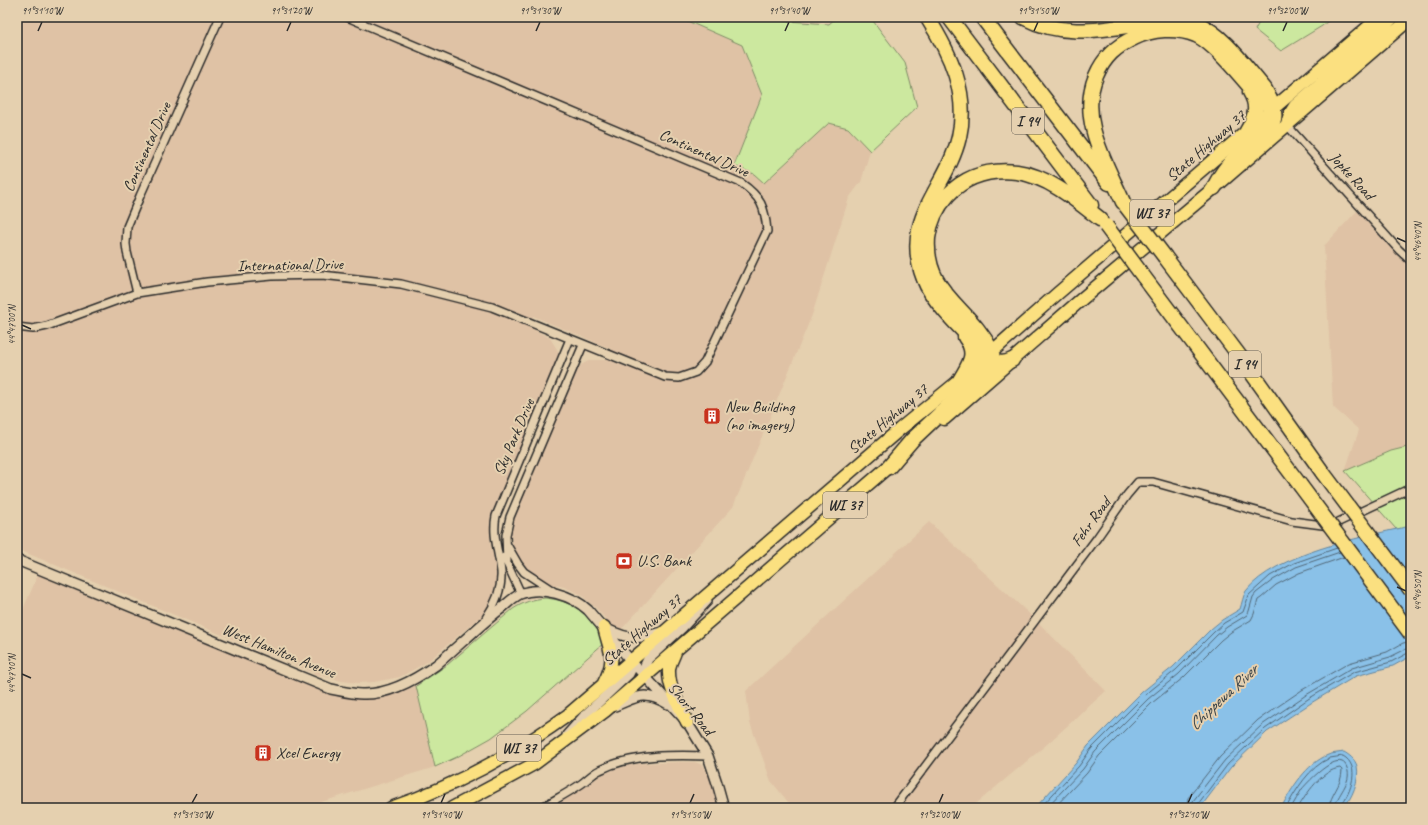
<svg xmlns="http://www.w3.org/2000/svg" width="1428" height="825" font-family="Caveat,sans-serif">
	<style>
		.built { fill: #dfc2a5 }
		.green { fill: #cce89f; stroke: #7c8a65 }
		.water { fill: #8ac1e8; stroke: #64859c }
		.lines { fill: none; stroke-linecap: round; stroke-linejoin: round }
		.shore { stroke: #516777; stroke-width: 1 }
		.minor-casing { stroke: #2b2b2b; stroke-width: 10 }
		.tertiary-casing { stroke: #2b2b2b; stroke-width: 12 }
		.primary-casing { stroke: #2b2b2b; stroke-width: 15 }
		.motorway-casing { stroke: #2b2b2b; stroke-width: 17 }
		.minor { stroke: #e5d0af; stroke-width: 7 }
		.tertiary { stroke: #e5d0af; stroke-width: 9 }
		.primary { stroke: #fbe080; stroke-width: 12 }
		.motorway { stroke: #fbe080; stroke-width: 14 }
		.motorway-bridge-casing { stroke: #2b2b2b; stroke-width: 17; stroke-linecap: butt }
		.motorway-bridge { stroke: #fbe080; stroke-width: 14 }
		.ticks { fill: none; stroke: #2b2b2b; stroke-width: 1.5 }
		.labels { text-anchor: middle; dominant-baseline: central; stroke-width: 4; stroke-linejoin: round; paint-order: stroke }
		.shield { fill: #e5d0af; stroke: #635c53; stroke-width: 1 }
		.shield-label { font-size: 15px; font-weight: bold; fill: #2b2b2b }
		.street-label { font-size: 16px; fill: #2b2b2b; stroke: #e5d0af }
		.poi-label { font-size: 16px; fill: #2b2b2b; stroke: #e5d0af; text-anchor: start }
		.water-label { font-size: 17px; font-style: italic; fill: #394247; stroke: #e5d0af }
		.neatline { fill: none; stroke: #2b2b2b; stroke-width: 1.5 }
		.ticks-label { font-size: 10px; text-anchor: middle; fill: #2b2b2b }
	</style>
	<rect width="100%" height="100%" fill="#e5d0af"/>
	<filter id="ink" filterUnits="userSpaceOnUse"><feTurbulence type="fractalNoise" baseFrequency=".025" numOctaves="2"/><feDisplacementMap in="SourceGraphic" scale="8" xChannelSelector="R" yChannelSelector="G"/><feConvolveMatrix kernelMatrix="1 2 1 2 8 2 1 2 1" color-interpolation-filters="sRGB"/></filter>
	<g filter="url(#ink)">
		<path class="built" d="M17,17H678L742,45L762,95L734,166L754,174L764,183L829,123L848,128L870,151L861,182L849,198L812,315L733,507L618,633L597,609L580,594L564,587L545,583L532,576L520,564L513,551L511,535V525L574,376L581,365L590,360H606L611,349L533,316L529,327L550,338L558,351L559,358L492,515L490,536L491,547L497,567L499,580L492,603L485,613L427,662L400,677L374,682L358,683L342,681L318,675L17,549Z
			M1357,211L1400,258L1411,267V446L1391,451L1345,471L1359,430L1333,407L1324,246Z
			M929,522L1036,620L1106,691L1046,745L971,808H793L771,781L750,723L746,691Z
			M38,575L327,693L355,699L369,698L389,695L416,686L435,767L302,808H17V623Z
			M681,762H695L702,765L712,781L721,808H550L601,775L615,769L629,765L647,763Z"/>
		<path class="green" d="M678,17H708L713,19L745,20L752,17H780L788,21L829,24L837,17H870L905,63L917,107L870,151L848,128L829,123L764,183L754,174L734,166L762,95L742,45Z
			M1262,17H1333L1322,26L1281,51L1255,30Z
			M1411,446V527L1396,529L1345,471L1391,451Z
			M545,598C577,601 589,616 605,642L527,711L491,738L457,757L435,767L416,686L447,665L513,609C524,602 533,599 545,598Z"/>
		<path class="water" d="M1406,527H1411V656L1393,666L1356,676L1311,703L1267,732L1231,767L1200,808H1035L1076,763L1088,746L1142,692L1173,667L1211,629L1222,620L1240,609C1242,603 1243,596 1246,591C1275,554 1361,537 1406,527Z
			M1344,752C1349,755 1355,759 1357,766C1360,779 1352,799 1343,808H1281C1292,788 1306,764 1328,755C1333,753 1339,753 1344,752Z"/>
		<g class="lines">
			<path class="shore" d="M1040,808L1079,766L1091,749L1145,695L1176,670L1214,632L1224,623L1243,612L1249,595L1270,576L1294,563L1337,548
				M1046,808L1083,769L1095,752L1148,699L1179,674L1217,635L1227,627L1247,615L1249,611L1253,597L1256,593L1273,580L1296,567L1340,552
				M1054,808L1087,773L1099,756L1152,703L1183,678L1221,640L1231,632L1251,620L1254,614L1258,600L1261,598L1276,585L1299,573L1344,557
				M1186,808L1188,798L1220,757L1258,720L1302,690L1349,663L1387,652L1403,643L1409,642
				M1192,808L1193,801L1225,760L1262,725L1306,695L1352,668L1390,657L1406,649L1411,648
				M1197,808L1198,804L1228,764L1265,729L1308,699L1354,672L1391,662L1408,653H1411
				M1286,808C1296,790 1309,767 1330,758C1334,757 1339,757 1343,756C1361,766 1351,792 1341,805L1340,808
				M1291,808C1295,802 1298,795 1302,789C1308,782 1340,747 1347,768C1353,783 1336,794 1335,808
				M1298,808C1306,794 1322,770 1340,768L1342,770C1342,786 1330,794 1329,808"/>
			<defs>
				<path id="minor" d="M1285,123L1399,250L1411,261
					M137,293L127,252L126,244L127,227L140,196L220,17
					M17,327L33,329L47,326L137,293L207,282L272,276L322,275L401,284L492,307L665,377L679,378L696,372L705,362L767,231C765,207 761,197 741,183L347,17
					M507,545L518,564L524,572L553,591
					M504,557L521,594
					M507,561L506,535L510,517L583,345
					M486,618C495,605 502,589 501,572C499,553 492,535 496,516L570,339
					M541,808C554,800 568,793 581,784C587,780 593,773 600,770C631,754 674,755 708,756
					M894,808L1097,538L1127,495L1138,482H1153L1292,521L1330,526L1411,488"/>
				<path id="tertiary" d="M17,560L331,689C341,691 352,694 362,694C388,695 415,680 436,665C457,647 477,628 498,611C505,606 512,598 520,594C541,585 573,596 588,610L631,661L687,722L708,756L717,783L724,808
					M607,629C617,634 630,639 641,637C649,636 655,633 664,632
					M645,676V665L648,659L682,628L707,601
					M615,706C638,697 643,690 668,704
					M567,735L585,715L629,674L631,670V661"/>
				<path id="primary" d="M1287,124L1290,114L1295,106L1364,46L1393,17
					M944,419L1083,298L1214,188L1411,18
					M604,627C610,652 617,658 604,683
					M675,652C673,658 669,664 669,670C668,687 680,707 687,722
					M391,808C455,786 513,755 568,715L900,429L960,380L1057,294L1380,17
					M452,808L534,764L605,711L895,461"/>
				<path id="motorway" d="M927,17C950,53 969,93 959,137C947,189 900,219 924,279C933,304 969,336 988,356C996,363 1002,365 1012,360
					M949,17L1091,205
					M982,17L1109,183
					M1023,17C1063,38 1099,30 1142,24C1159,21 1178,16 1196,23C1223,34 1245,66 1264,88C1269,97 1278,112 1273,122C1270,130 1258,136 1252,141C1237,154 1222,169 1214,188
					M1247,131C1255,117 1259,107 1250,92
					M1123,202C1106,163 1078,119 1096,76C1104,57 1116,46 1134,38C1152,29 1176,27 1196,35C1216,44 1247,84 1262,101L1269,106
					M1165,257L1244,362L1323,473
					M1143,276L1300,485
					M960,380C969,364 978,354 965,337
					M889,467L912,440L985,371C991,365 995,359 991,350C970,307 924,294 928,238C930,221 937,207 948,195C967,175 990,169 1017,172C1048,176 1076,200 1100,219"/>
			</defs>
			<use href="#minor" class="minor-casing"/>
			<use href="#tertiary" class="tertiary-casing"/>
			<use href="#primary" class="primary-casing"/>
			<use href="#motorway" class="motorway-casing"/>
			<use href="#minor" class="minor"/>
			<use href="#tertiary" class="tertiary"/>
			<use href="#primary" class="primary"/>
			<use href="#motorway" class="motorway"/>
			<defs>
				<path id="motorway-bridge" d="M1126,206L1165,257
					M1106,226L1143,276
					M1323,473L1411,590
					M1300,485L1411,634"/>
			</defs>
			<use href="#motorway-bridge" class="motorway-bridge-casing"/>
			<use href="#motorway-bridge" class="motorway-bridge"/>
		</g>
	</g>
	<path class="ticks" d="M38,31L42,22M287,31L291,22M536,31L540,22M785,31L789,22M1034,31L1038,22M1283,31L1287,22M1397,238L1406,242M22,325L31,329M1397,587L1406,591M22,674L31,678M192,803L197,794M441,803L445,794M690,803L694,794M939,803L943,794M1188,803L1192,794"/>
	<defs>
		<symbol id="building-square" viewBox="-11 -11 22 22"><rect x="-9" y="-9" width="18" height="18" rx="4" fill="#c8321e" stroke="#e5d0af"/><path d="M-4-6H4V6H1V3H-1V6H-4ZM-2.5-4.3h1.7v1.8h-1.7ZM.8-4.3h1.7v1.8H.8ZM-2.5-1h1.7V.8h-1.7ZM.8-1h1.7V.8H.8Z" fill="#fff"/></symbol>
		<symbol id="bank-square" viewBox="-11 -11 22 22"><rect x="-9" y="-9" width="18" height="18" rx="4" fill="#c8321e" stroke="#e5d0af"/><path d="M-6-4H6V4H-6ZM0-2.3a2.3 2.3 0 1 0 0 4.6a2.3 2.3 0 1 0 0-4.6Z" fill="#fff"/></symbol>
	</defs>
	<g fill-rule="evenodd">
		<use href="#building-square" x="702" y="406" width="20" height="20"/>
		<use href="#bank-square" x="614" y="551" width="20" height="20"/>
		<use href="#building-square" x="253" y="743" width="20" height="20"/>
	</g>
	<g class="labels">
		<g class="shield">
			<rect x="1012" y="108" width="32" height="26" rx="3"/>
			<rect x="1130" y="200" width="44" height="26" rx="3"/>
			<rect x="1229" y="351" width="32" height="26" rx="3"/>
			<rect x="823" y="492" width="44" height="26" rx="3"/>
			<rect x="497" y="735" width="44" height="26" rx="3"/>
		</g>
		<g class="shield-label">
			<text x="1028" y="121">I 94</text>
			<text x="1152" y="213">WI 37</text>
			<text x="1245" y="364">I 94</text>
			<text x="845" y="505">WI 37</text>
			<text x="519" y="748">WI 37</text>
		</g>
		<g class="street-label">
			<text transform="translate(1206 146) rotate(-41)">State Highway 37</text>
			<text transform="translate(147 147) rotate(-66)">Continental Drive</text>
			<text transform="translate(704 153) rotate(24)">Continental Drive</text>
			<text transform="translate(1352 176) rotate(48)">Jopke Road</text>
			<text transform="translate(290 265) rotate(-1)">International Drive</text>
			<text transform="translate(888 419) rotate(-40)">State Highway 37</text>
			<text transform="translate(514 437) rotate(-67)">Sky Park Drive</text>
			<text transform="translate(1091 522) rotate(-54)">Fehr Road</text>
			<text transform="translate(642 630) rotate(-41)">State Highway 37</text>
			<text transform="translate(279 651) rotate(22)">West Hamilton Avenue</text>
			<text transform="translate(691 709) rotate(51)">Short Road</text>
		</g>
		<g class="poi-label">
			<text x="725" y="407">New Building<tspan x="725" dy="18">(no imagery)</tspan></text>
			<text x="637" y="561">U.S. Bank</text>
			<text x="276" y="753">Xcel Energy</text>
		</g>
		<g class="water-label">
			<text transform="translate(1223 697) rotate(-43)">Chippewa River</text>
		</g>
	</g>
	<rect width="1428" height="825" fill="none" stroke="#e5d0af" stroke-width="44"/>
	<rect x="22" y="22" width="1384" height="781" class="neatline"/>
	<g class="ticks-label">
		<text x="42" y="14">91°31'10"W</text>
		<text x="291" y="14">91°31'20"W</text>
		<text x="540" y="14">91°31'30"W</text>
		<text x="789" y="14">91°31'40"W</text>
		<text x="1038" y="14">91°31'50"W</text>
		<text x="1287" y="14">91°32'00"W</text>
		<text transform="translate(1417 242) rotate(-90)" y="4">44°46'40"N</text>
		<text transform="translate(11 325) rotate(-90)" y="4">44°47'00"N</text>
		<text transform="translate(1417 591) rotate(-90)" y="4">44°46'50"N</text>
		<text transform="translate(11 674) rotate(-90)" y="4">44°47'10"N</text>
		<text x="192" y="818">91°31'30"W</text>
		<text x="441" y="818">91°31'40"W</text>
		<text x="690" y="818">91°31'50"W</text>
		<text x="939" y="818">91°32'00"W</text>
		<text x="1188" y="818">91°32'10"W</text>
	</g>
</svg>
